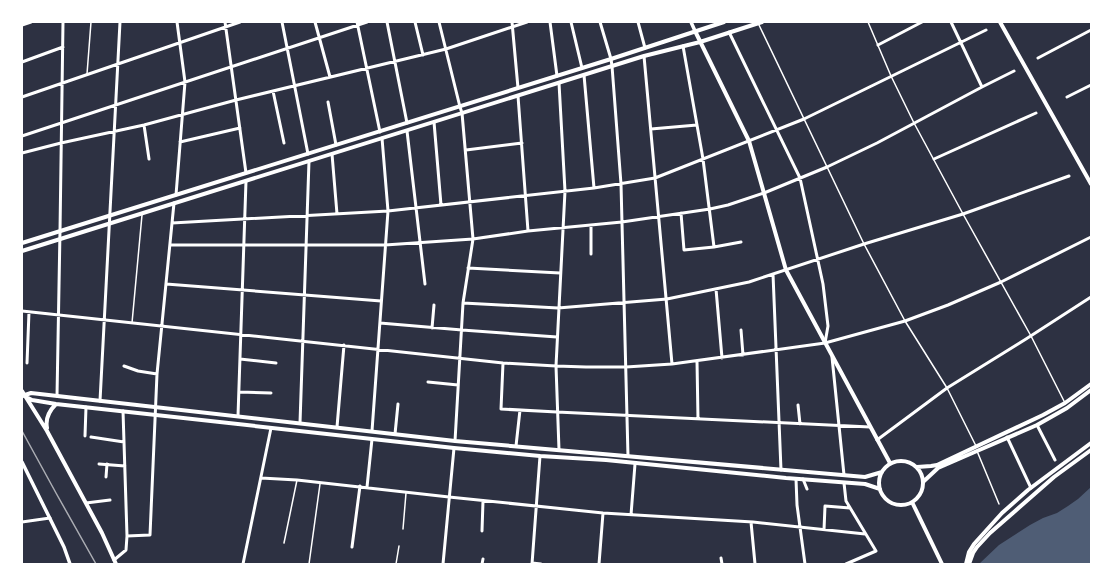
<svg xmlns="http://www.w3.org/2000/svg" width="1113" height="586" font-family="Arial,sans-serif">
	<style>
		.water { fill: #4f5d75 }
		.lines { fill: none; stroke-linecap: round; stroke-linejoin: round }
		.service { stroke: #fff; stroke-width: 1.5 }
		.minor { stroke: #fff; stroke-width: 3 }
		.tertiary { stroke: #fff; stroke-width: 3.5 }
		.secondary { stroke: #fff; stroke-width: 4 }
		.rail { stroke: #abadb3; stroke-width: 1.5 }
	</style>
	<rect width="100%" height="100%" fill="#2d3142"/>
	<path class="water" d="M1091,487V564H979L999,545L1030,525L1043,518L1057,513L1068,506L1078,499Z"/>
	<g class="lines">
		<path class="service" d="M868,22L891,76L914,123L963,214L1031,336L1065,403
			M759,25L864,244L905,321L947,388L976,446
			M87,74L91,22
			M132,323L142,215
			M977,451L999,504
			M403,529L406,493
			M284,543L297,480
			M309,564L320,484
			M396,564L399,546"/>
		<path class="minor" d="M225,22L246,173
			M282,22L308,154
			M315,22L330,77
			M357,22L380,132
			M387,22L407,123
			M415,22L423,55
			M439,22L460,107L462,113L473,239L463,303L455,441
			M512,22L518,88
			M550,22L557,76
			M571,22L582,68
			M600,22L611,59L612,66L621,184L628,456
			M638,22L645,48
			M951,22L982,87
			M22,25L31,22
			M729,32L800,178L823,284L828,326L825,343
			M878,45L922,22
			M683,46L703,159L714,247
			M644,56L672,364
			M1038,58L1091,30
			M22,62L63,47
			M584,75L594,188
			M273,91L284,143
			M518,96L528,231
			M22,97L240,22
			M1067,97L1091,85
			M328,102L336,145
			M434,122L441,205
			M144,125L149,159
			M651,129L697,125
			M407,131L425,284
			M22,136L367,22
			M180,142L240,128
			M466,150L522,143
			M22,153L61,143L144,125L236,100L446,49L527,22
			M332,154L337,214
			M934,159L1036,113
			M176,195L185,82L177,22
			M681,213L684,250L714,247L741,242
			M172,223L388,211L594,188L655,178L804,119L986,30
			M591,225V254
			M170,245H385L473,239L528,231L622,222L710,209L728,205L764,193L827,167L877,143L982,87L1014,71
			M468,268L560,273
			M773,274L781,470
			M166,284L381,301
			M716,289L722,358
			M463,303L558,308L667,299L749,282L864,244L963,214L1069,176
			M22,311L503,363L556,366L586,367H626L672,364L825,343L905,321L948,305L1001,282L1091,237
			M380,323L462,330L557,337
			M432,328L434,305
			M741,330L743,355
			M832,357L844,475
			M240,359L276,363
			M697,361L698,419
			M27,363L29,312
			M503,363L501,409L557,412L870,427
			M124,366L138,371L157,374
			M428,382L458,385
			M239,392L271,393
			M57,396L60,231L63,22
			M100,401L120,22
			M798,405L800,424
			M238,416L246,181
			M300,423L309,161
			M1037,425L1055,460
			M337,427L344,345
			M372,431L388,211L382,138
			M395,434L398,404
			M85,436L86,407
			M91,437L124,442
			M1007,437L1031,488
			M877,440L947,388L1026,339L1091,297
			M516,446L520,410
			M559,450L556,366L565,191L559,83
			M99,464L125,466
			M106,477L107,464
			M261,478L297,480L449,497L603,513L753,522L865,534
			M796,479L797,505L805,564
			M803,479L807,489
			M844,483L846,501L876,551L846,564
			M367,487L372,439
			M86,503L110,500
			M631,515L635,464
			M22,522L50,518
			M751,522L755,564
			M824,530L825,506L850,508
			M482,531L483,501
			M127,536L150,535L157,374L174,203
			M352,547L360,486
			M721,558L722,564
			M114,560L126,550L127,536L123,411
			M532,563L541,564
			M243,564L271,428
			M443,564L454,448
			M482,564L483,559
			M532,564L540,456
			M599,564L603,513"/>
		<path class="tertiary" d="M691,22L695,31
			M22,462L64,547L70,564"/>
		<path class="secondary" d="M1000,22L1091,184
			M695,31L749,141L786,270L890,463
			M22,243L611,59L724,22
			M22,251L644,56L700,42L762,22
			M22,391L47,431L102,533L116,564
			M22,395L32,400L56,404L454,448L540,456L606,460L786,478L865,484L880,489
			M25,395L31,393L455,441L865,477L882,472
			M47,428C45,418 49,411 56,404
			M879 483a22 22 0 1 1 44 0a22 22 0 1 1-44 0Z
			M917,467L931,466L937,465L1043,415L1065,403L1091,384
			M923,482L938,468L977,451L1037,425L1067,408L1091,390
			M912,502L942,564
			M966,564L969,552L974,544L1002,513L1028,490L1091,443
			M969,564L973,553L977,547L990,533L1054,477L1091,450"/>
		<path class="rail" d="M22,431L56,493L96,564"/>
	</g>
	<rect width="1113" height="586" fill="none" stroke="#ffffff" stroke-width="46"/>
</svg>
